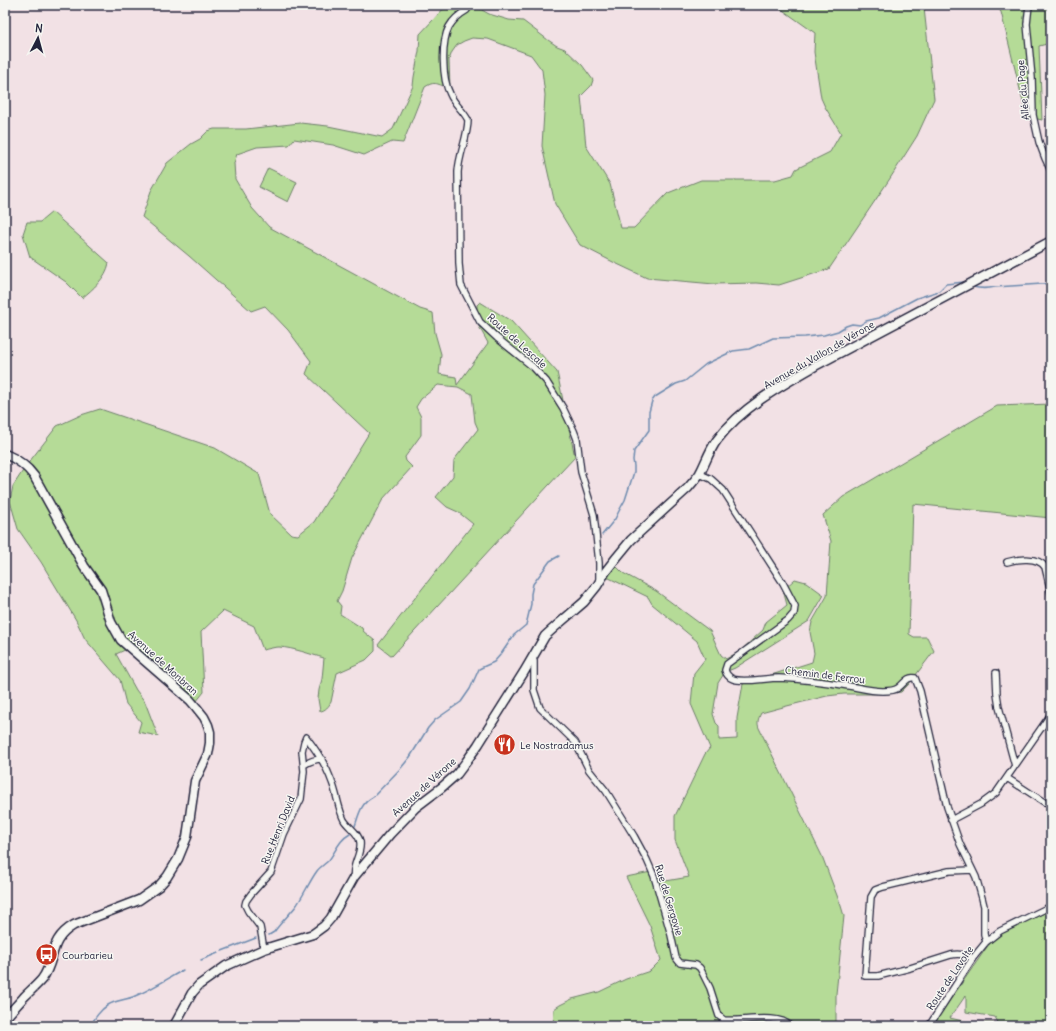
<svg xmlns="http://www.w3.org/2000/svg" width="1056" height="1031" font-family="Delius,sans-serif">
	<style>
		.green { fill: #b5db97; stroke: #6c7e69 }
		.lines { fill: none; stroke-linecap: round; stroke-linejoin: round }
		.stream { stroke: #6e8baf; stroke-width: 1.5 }
		.street-casing { stroke: #22223b; stroke-width: 8 }
		.secondary-casing { stroke: #22223b; stroke-width: 11 }
		.street { stroke: #f6f6f2; stroke-width: 5.5 }
		.secondary { stroke: #f6f6f2; stroke-width: 8 }
		.labels { text-anchor: middle; dominant-baseline: central; stroke-width: 3; stroke-linejoin: round; paint-order: stroke }
		.street-label { font-size: 10px; fill: #22223b; stroke: #f6f6f2 }
		.poi-label { font-size: 10px; fill: #22223b; stroke: #f6f6f2; text-anchor: start }
	</style>
	<rect width="100%" height="100%" fill="#f2e1e5"/>
	<filter id="ink" filterUnits="userSpaceOnUse"><feTurbulence type="fractalNoise" baseFrequency=".025" numOctaves="2"/><feDisplacementMap in="SourceGraphic" scale="8" xChannelSelector="R" yChannelSelector="G"/><feConvolveMatrix kernelMatrix="1 2 1 2 8 2 1 2 1" color-interpolation-filters="sRGB"/></filter>
	<g filter="url(#ink)">
		<path class="green" d="M449,5H473L489,14L509,20L523,21L548,40L557,46L565,49L582,65L593,80L591,86L581,96L586,146L610,184L621,228H634L668,193L701,180H775L793,175L796,169L830,152L841,133L825,107L821,98L814,52L815,33L777,6L778,5H919L924,8L934,99L917,136L889,180L829,269L779,285L756,283L714,284L647,278L613,262L580,245L555,204L542,146L545,95L542,70L531,55L488,39L472,38L464,41L457,45L452,52L449,60L450,87C439,87 437,79 425,87L403,143L392,142L364,155L333,145L294,139L289,145L257,147L237,154L234,163L235,179L252,208L269,227L420,309L433,313L435,333L441,354L439,374L456,377L457,385L488,343L477,323V305L480,302L511,321L557,372L575,457L560,473L392,656L378,645L473,524L458,512L447,507L436,497L453,476L454,460L478,429L475,422L472,394L458,387L438,385L421,399L416,407L421,417V435L405,457L406,461L412,467L383,499L352,558L342,591L337,601L341,606L340,614L362,628L363,631L375,641V651L366,660L337,673L331,702C329,706 325,711 320,711L318,699L319,690L322,679L324,658C309,654 294,648 279,647C274,647 268,649 263,650L254,626L223,611L201,632L204,692L196,702L125,650L116,654L136,690L145,702L158,736L138,732L141,722L126,704L120,680L85,639L76,620L41,562L18,529L10,501L13,486L26,466L57,426L81,415L100,409L215,448L259,474L270,514L291,534L298,535L314,522L369,433L306,374L311,361L288,330L265,306L251,311L189,256L142,217L151,191L167,163L191,144L200,139L208,131L214,129H246L300,123L328,126L382,137L393,129L413,86L414,77L419,51L420,34L446,6Z
			M996,5H1051V43L1039,46L1042,120L1029,117L1026,114L1001,12Z
			M268,168L297,182L288,202L259,187Z
			M52,212L109,263C106,278 93,289 82,298L66,282L30,257L23,234L27,222H40Z
			M1051,404V518L913,504L909,634L914,637H927L934,651L909,684L901,692L886,694H844L827,696L787,706L761,713C758,719 757,723 759,728L822,856L841,906L844,916L836,994V1026H553L554,1009L560,1005L572,999L599,992L626,979L650,971L661,960L650,926L626,877L651,872L666,881L689,877L675,840V816L705,754L710,748L691,704L694,673L705,659L697,641L652,604L648,597L609,578L606,579L616,566L623,573L656,591L710,631L721,655L726,659L740,651L763,630L766,622L787,605L783,590L795,579L806,582L824,595L809,621L735,668L725,672L718,683L713,714L716,723L719,726V740L737,739V718L743,684L812,662L814,653L810,632L812,622L827,596L831,541L823,515L843,497L997,406Z
			M1051,911V1026H1000L995,1017L966,1012V995L950,1018L971,1023H994L987,1026H932L987,947C989,944 992,940 995,937C1007,927 1035,917 1051,911Z"/>
		<g class="lines">
			<path class="stream" d="M973,287C981,289 987,289 995,287L1042,284L1051,283
				M602,535L615,519L620,509L625,500L634,472V466L633,460L634,451L649,430V412L652,401L655,397L676,384L685,381L706,364L733,351L749,349L773,338L805,337L824,335L838,331L846,326L852,324L860,325L866,321L879,318L917,298L939,291L946,284L964,282
				M355,826C359,814 361,803 373,797L401,768L410,757L428,728L435,720L461,702L470,689L479,669L485,666L494,662L501,654L514,635L526,625L531,604V594L533,584L550,561L559,556
				M269,935L274,932C280,923 289,915 296,906C304,895 309,882 317,871C320,867 325,864 329,860C336,851 339,840 350,834
				M222,951L256,938
				M201,960L218,953
				M90,1026C95,1018 100,1010 108,1005C116,1000 127,1000 135,996C152,989 167,979 183,970"/>
			<defs>
				<path id="street" d="M468,5L467,10C460,14 453,20 449,27C441,42 442,79 450,94C454,104 463,110 468,120C468,136 459,154 458,172L459,264L461,285L480,322L497,338L533,367L546,381L563,408L574,431L577,439L581,472L594,515L599,563V579L601,580
					M1029,5L1027,24L1032,78L1033,115L1039,142L1045,158L1051,171
					M700,474L711,479L723,490L783,583L795,606L794,613L788,620L727,664L725,670C726,674 728,677 733,679C743,683 766,678 779,678C802,679 826,682 849,686C860,688 871,691 883,691C887,691 894,691 898,688C904,684 907,676 915,678L920,691L947,807L960,844L976,877L982,898L984,906V934L986,942
					M1007,562C1017,559 1038,556 1045,567L1051,593
					M532,658L534,661V690L540,708L575,742L589,770L606,791L634,836L647,860L654,876L671,935L676,958L680,963L696,965L700,968L710,988L719,1016L724,1020C740,1022 779,1013 790,1026
					M996,673L997,694L999,707L1015,766
					M304,765C310,761 315,759 322,759
					M1007,778L1044,802
					M951,820L981,804L996,793L1051,714
					M972,870L949,871L883,887L875,890L871,897L865,976H878L910,968L951,955C959,953 965,955 973,958
					M264,949L260,927L248,911L245,905L246,901L251,894L271,872L284,834L301,799L304,771L302,751L304,742L306,737C317,751 326,765 332,782C337,794 338,808 344,820C348,827 359,833 360,842C362,854 351,866 354,877
					M929,1026L973,958L986,942L1000,931L1051,906"/>
				<path id="secondary" d="M5,454C17,459 26,465 34,476L84,566L101,590L111,622L121,640L190,700L196,707L204,717L208,725L210,732V743L208,754L195,781L187,837L178,859L167,877L159,886L139,900L74,925C47,941 57,959 42,979C37,985 30,991 24,997C19,1003 13,1009 8,1015L5,1020
					M174,1026L192,993L199,985L226,966L264,949L313,934L324,926L331,918L354,877L390,834L416,807L441,788L457,774L466,762L478,745L524,672L545,636L555,627L584,602L597,586L606,571L617,557L631,540L688,488C692,483 697,478 700,473C706,462 709,451 717,440C741,408 780,386 815,366L1051,241"/>
			</defs>
			<use href="#street" class="street-casing"/>
			<use href="#secondary" class="secondary-casing"/>
			<use href="#street" class="street"/>
			<use href="#secondary" class="secondary"/>
		</g>
	</g>
	<defs>
		<symbol id="restaurant-disc" viewBox="-11 -11 22 22"><circle r="9.5" fill="#c8321e" stroke="#f6f6f2"/><path d="M-5-6h1v4h1v-4h1v4h1v-4h1v5L-1.5 .5V6h-2V.5L-5-1ZM5-6V6H3V1.5H1.5Q1.5-4 5-6Z" fill="#fff"/></symbol>
		<symbol id="bus-disc" viewBox="-11 -11 22 22"><circle r="9.5" fill="#c8321e" stroke="#f6f6f2"/><path d="M-5-6H5V4H4V6H2V4H-2V6H-4V4H-5ZM-3.5-4V0h7V-4ZM-3.5 1.2v1.5H-2V1.2ZM2 1.2v1.5H3.5V1.2Z" fill="#fff"/></symbol>
	</defs>
	<g fill-rule="evenodd">
		<use href="#restaurant-disc" x="492" y="732" width="25" height="25"/>
		<use href="#bus-disc" x="34" y="942" width="25" height="25"/>
	</g>
	<g class="labels">
		<g class="street-label">
			<text transform="translate(1023 90) rotate(-95)">Allée du Page</text>
			<text transform="translate(517 341) rotate(42)">Route de Lescale</text>
			<text transform="translate(819 355) rotate(-30)">Avenue du Vallon de Vérone</text>
			<text transform="translate(163 663) rotate(42)">Avenue de Monbran</text>
			<text transform="translate(825 675) rotate(7)">Chemin de Ferrou</text>
			<text transform="translate(424 787) rotate(-42)">Avenue de Vérone</text>
			<text transform="translate(278 830) rotate(-68)">Rue Henri David</text>
			<text transform="translate(669 900) rotate(73)">Rue de Gergovie</text>
			<text transform="translate(950 978) rotate(-56)">Route de Lavolte</text>
		</g>
		<g class="poi-label">
			<text x="520" y="745">Le Nostradamus</text>
			<text x="62" y="955">Courbarieu</text>
		</g>
	</g>
	<rect width="1056" height="1031" fill="none" stroke="#f6f6f2" stroke-width="20"/>
	<rect x="10" y="10" width="1036" height="1011" fill="none" stroke="#22223b" stroke-width="1.5" filter="url(#ink)"/>
	<g transform="translate(38 38) rotate(6)" stroke="#f6f6f2" stroke-width="3" paint-order="stroke">
	<path d="M0-3L7 15L0 10L-7 15Z" fill="#22223b"/>
	<text y="-6" font-size="11" font-weight="bold" text-anchor="middle" fill="#22223b">N</text>
	</g>
</svg>
